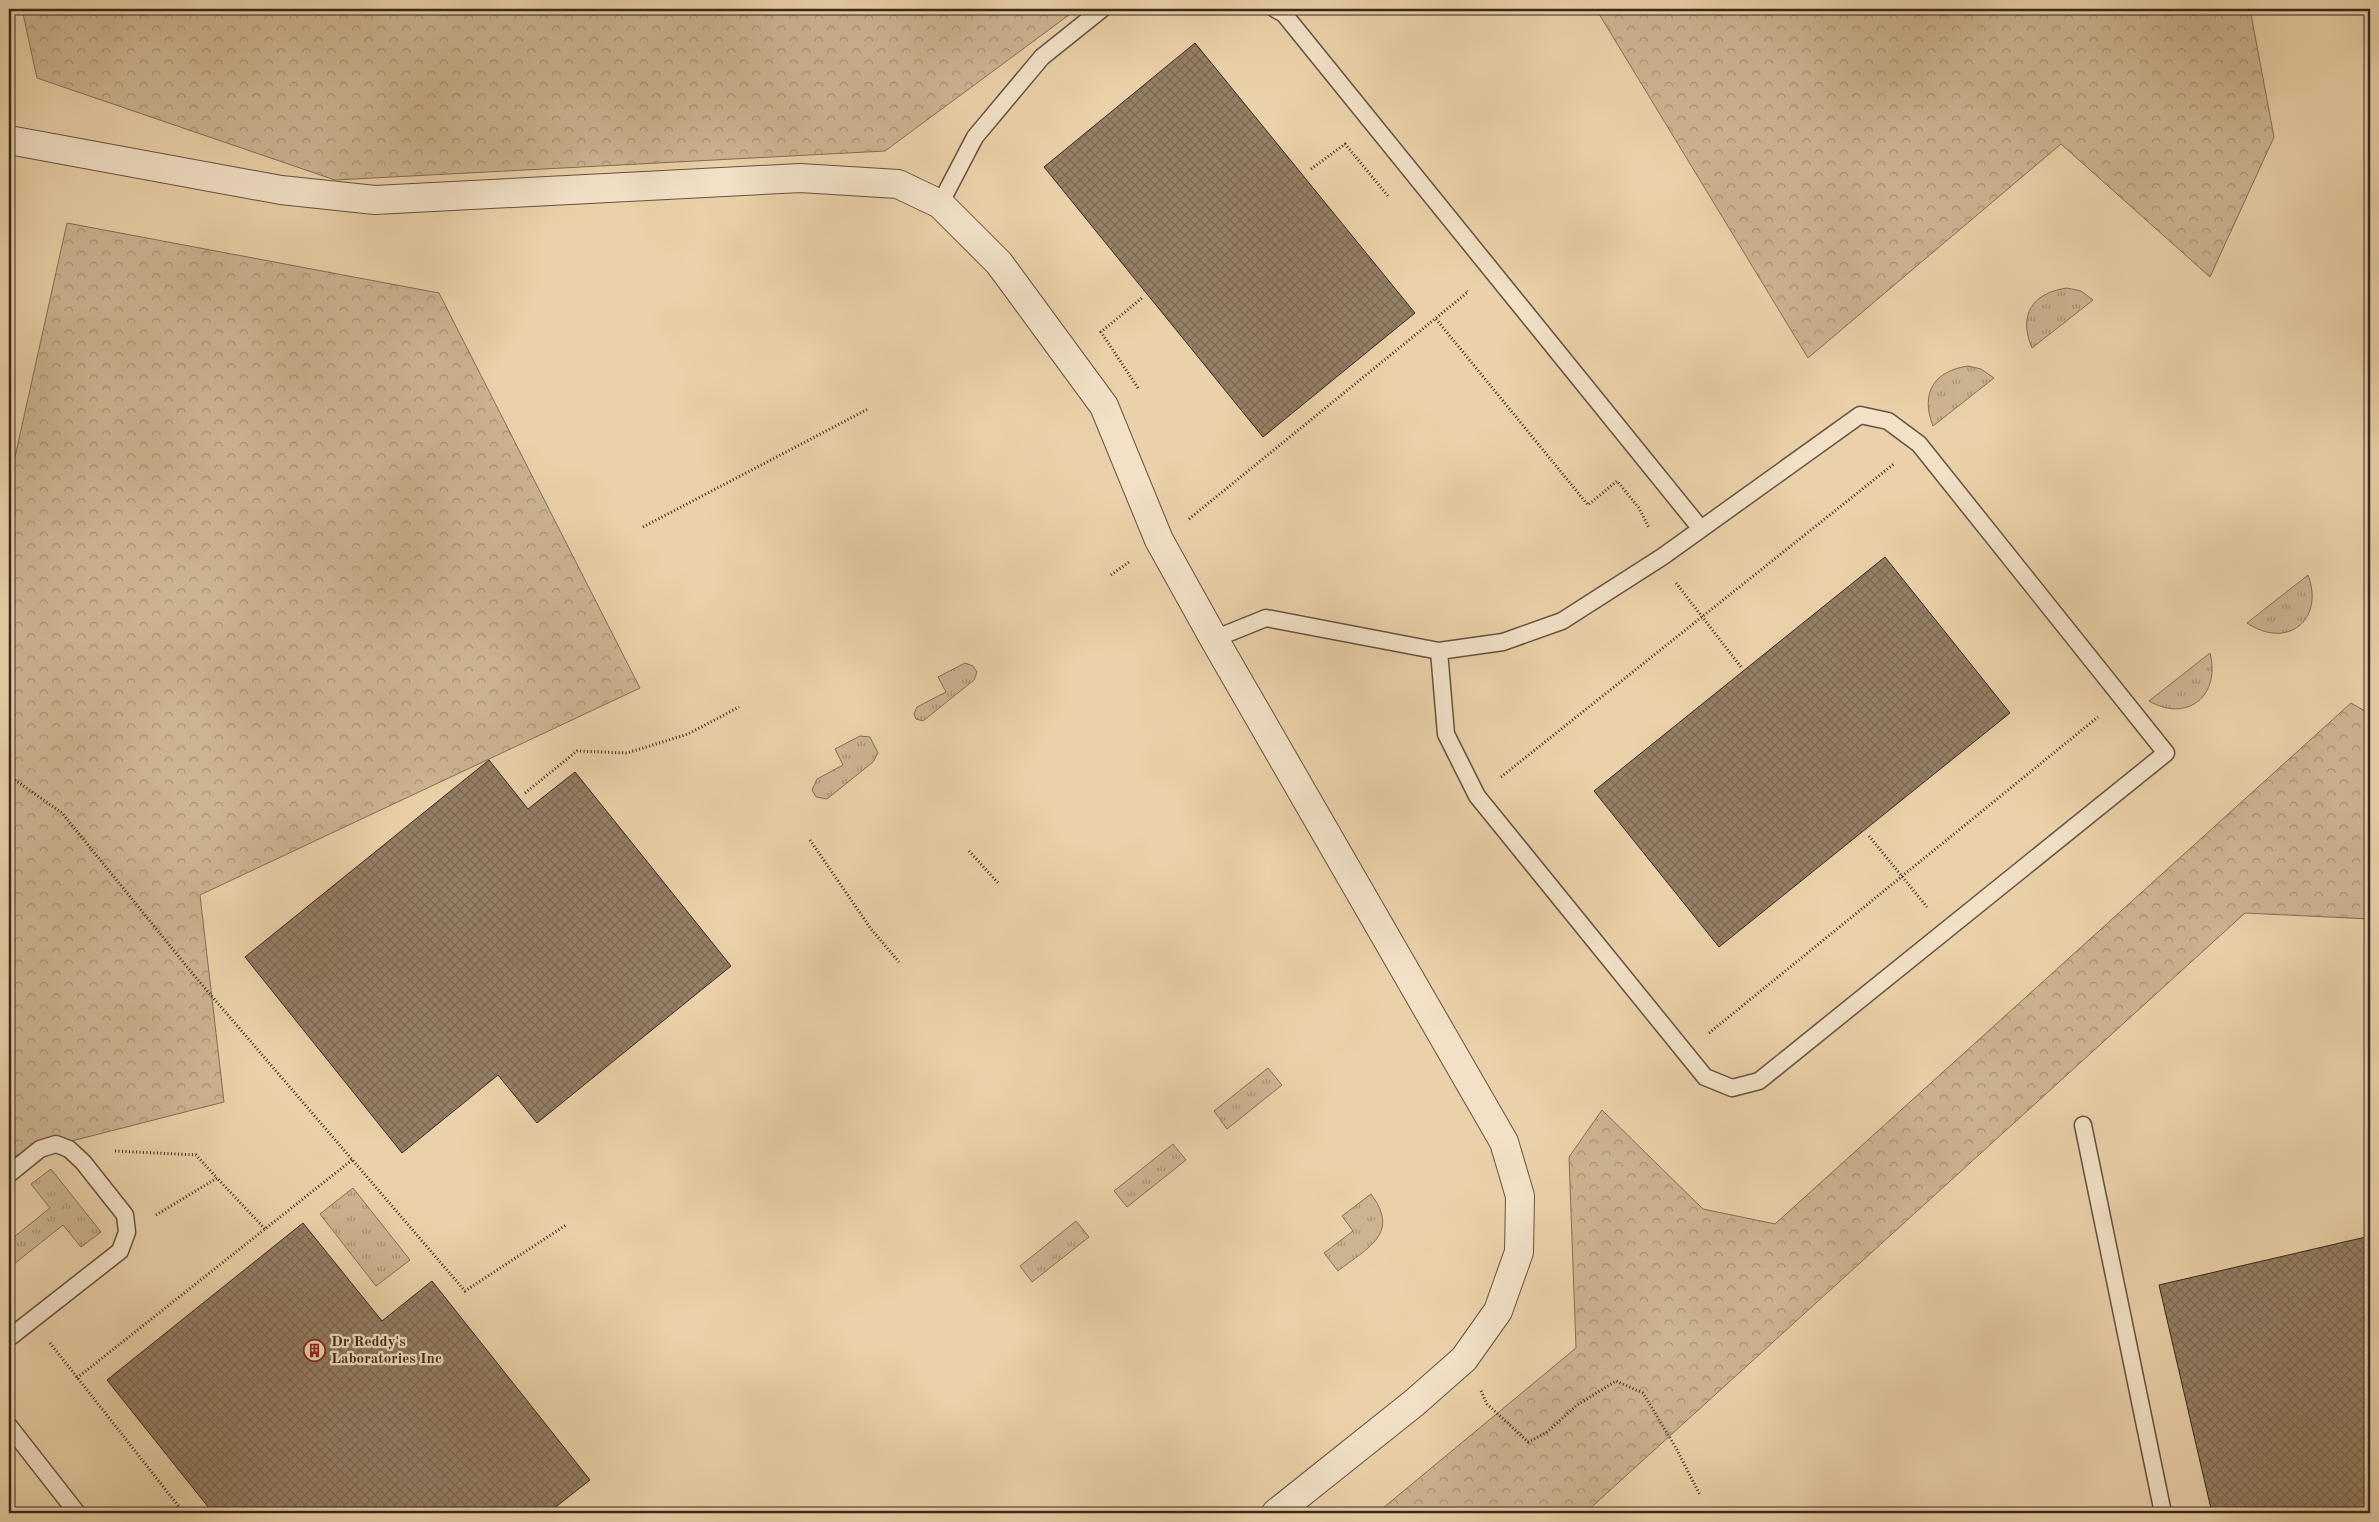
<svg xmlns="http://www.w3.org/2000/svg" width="2379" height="1522" font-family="'Old Standard TT',serif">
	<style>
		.grass { fill: url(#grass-tufts); stroke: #836e58 }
		.forest { fill: url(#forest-crowns); stroke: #836e58 }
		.building { fill: url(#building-cross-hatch); stroke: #39281e }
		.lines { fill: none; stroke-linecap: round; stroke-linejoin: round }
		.lane-casing { stroke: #665241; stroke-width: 19 }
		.street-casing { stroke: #665241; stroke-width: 30 }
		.path { stroke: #39281e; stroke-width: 3; stroke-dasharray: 1 2.5; stroke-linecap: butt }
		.lane { stroke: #f2e1c7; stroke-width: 16 }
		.street { stroke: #f2e1c7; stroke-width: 28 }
		.labels { text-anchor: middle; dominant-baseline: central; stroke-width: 4.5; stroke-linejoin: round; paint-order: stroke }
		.poi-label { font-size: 15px; font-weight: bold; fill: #39281e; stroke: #f2e1c7; text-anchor: start }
	</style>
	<defs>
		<pattern id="grass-tufts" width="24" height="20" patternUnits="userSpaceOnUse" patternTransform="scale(1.25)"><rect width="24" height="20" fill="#cdb491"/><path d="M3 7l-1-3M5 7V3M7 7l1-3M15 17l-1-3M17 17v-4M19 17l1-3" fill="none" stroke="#a79276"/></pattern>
		<pattern id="forest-crowns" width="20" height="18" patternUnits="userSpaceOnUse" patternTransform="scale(1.25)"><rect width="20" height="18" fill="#cdb491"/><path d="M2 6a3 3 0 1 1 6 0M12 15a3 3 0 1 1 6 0" fill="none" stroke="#a79276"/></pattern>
		<pattern id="building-cross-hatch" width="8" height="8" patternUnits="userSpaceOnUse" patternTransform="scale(1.25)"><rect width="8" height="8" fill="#968066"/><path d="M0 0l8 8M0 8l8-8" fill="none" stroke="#7b6953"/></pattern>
	</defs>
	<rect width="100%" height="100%" fill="#ebd1a9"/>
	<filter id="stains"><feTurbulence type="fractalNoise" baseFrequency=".004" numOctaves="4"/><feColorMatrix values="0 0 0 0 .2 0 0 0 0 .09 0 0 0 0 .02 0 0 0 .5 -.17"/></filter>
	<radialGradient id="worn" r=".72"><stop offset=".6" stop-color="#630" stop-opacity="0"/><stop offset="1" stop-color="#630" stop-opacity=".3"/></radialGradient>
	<path class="grass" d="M2067,288L2081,291L2093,300L2032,348C2018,315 2032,293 2067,288Z
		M1968,366L1981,369L1994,378L1933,426C1920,393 1934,371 1968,366Z
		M2308,575C2325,620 2287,650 2247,623Z
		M2210,653C2221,696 2187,723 2149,701Z
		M965,663L973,666L977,672L974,680L923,721L916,719L914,714L917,707L946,692L938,677Z
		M860,736L870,737L878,753L873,762L827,799L816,797L812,790L817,779L843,765L835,749Z
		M1268,1068L1282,1085L1227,1129L1214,1111Z
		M1173,1144L1186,1160L1127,1207L1114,1191Z
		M51,1169L101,1232L81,1247L63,1225L9,1268V1241L50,1208L31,1184Z
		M353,1188L410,1260L376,1286L320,1214Z
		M1371,1194C1401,1234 1367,1248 1338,1271L1324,1253L1353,1231L1342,1216Z
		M1076,1221L1089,1237L1032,1282L1020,1266Z"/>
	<path class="forest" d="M22,9H1077L885,151L335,180L37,78Z
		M1596,9H2250L2274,137L2210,277L2061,144L1808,358Z
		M67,223L439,293L640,688L200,895L224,1102L9,1157V484Z
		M2351,703L2370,714V919L2245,913L1585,1513H1377L1576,1348L1569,1157L1602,1110L1703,1209L1775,1224Z"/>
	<path class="building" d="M1195,43L1415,313L1263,437L1044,167Z
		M1885,557L2010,713L1719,947L1594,791Z
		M489,760L528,809L575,772L731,966L537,1123L498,1075L402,1153L245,957Z
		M303,1223L382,1321L432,1281L590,1480L548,1513H213L107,1380Z
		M2370,1236V1513H2212L2159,1285Z"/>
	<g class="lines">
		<defs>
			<path id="lane" d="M1275,9L1284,14L1701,529
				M940,204L975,137L1042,57L1102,9
				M1214,639L1266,618L1439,651L1503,642L1562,621L1662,557L1860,415L1888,421L1919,444L2166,753L1759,1081L1732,1088L1705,1077L1477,796L1446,734L1439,651
				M2083,1125L2163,1513
				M9,1174L40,1149L56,1144L69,1149L83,1162L125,1215L127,1232L120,1251L9,1338
				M9,1426L77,1513"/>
			<path id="street" d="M9,140L281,190L375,200L800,178L898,184L940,204L999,263L1104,406L1159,540L1214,639L1504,1142L1520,1196L1519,1252L1498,1311L1464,1359L1414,1403L1276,1513"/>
		</defs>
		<use href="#lane" class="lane-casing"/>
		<use href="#street" class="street-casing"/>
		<path class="path" d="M1311,169L1345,144L1388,196
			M1436,319L1588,505L1617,481L1639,508L1649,528
			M1138,388L1101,332L1143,297
			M1189,519L1468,292L1467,291
			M643,527L868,409
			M1111,575L1129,562
			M1676,583L1741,667
			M9,776L62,813L197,979L465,1291L566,1225
			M1501,777L1895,463
			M525,793L577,751L627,753L688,734L739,707
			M1869,836L1927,907
			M810,840L871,929L899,962
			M969,851L999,884
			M1709,1033L2098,717
			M115,1151L196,1155L217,1178
			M156,1215L217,1178L265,1229
			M50,1343L184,1513
			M77,1378L352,1160
			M1481,1391L1487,1404L1528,1442L1546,1433L1577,1405L1616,1381L1643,1393L1676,1448L1700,1495"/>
		<use href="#lane" class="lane"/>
		<use href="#street" class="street"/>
	</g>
	<defs>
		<symbol id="building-ring" viewBox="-11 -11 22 22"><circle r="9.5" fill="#f2e1c7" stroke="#8f2418" stroke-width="1.5"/><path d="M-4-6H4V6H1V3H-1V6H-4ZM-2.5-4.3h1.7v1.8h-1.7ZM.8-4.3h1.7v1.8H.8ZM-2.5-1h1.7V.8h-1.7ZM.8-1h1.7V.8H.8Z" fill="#8f2418"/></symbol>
	</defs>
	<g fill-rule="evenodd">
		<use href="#building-ring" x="302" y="1338" width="25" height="25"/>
	</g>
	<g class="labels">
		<g class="poi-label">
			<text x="331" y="1342">Dr Reddy's<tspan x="331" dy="17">Laboratories Inc</tspan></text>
		</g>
	</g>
	<rect width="2379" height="1522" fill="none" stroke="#ebd1a9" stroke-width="30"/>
	<rect x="10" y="10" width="2359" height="1502" fill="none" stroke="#39281e" stroke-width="2.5"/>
	<rect x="15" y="15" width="2349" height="1492" fill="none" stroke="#39281e"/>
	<rect width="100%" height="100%" filter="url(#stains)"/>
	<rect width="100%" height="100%" fill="url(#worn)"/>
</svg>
